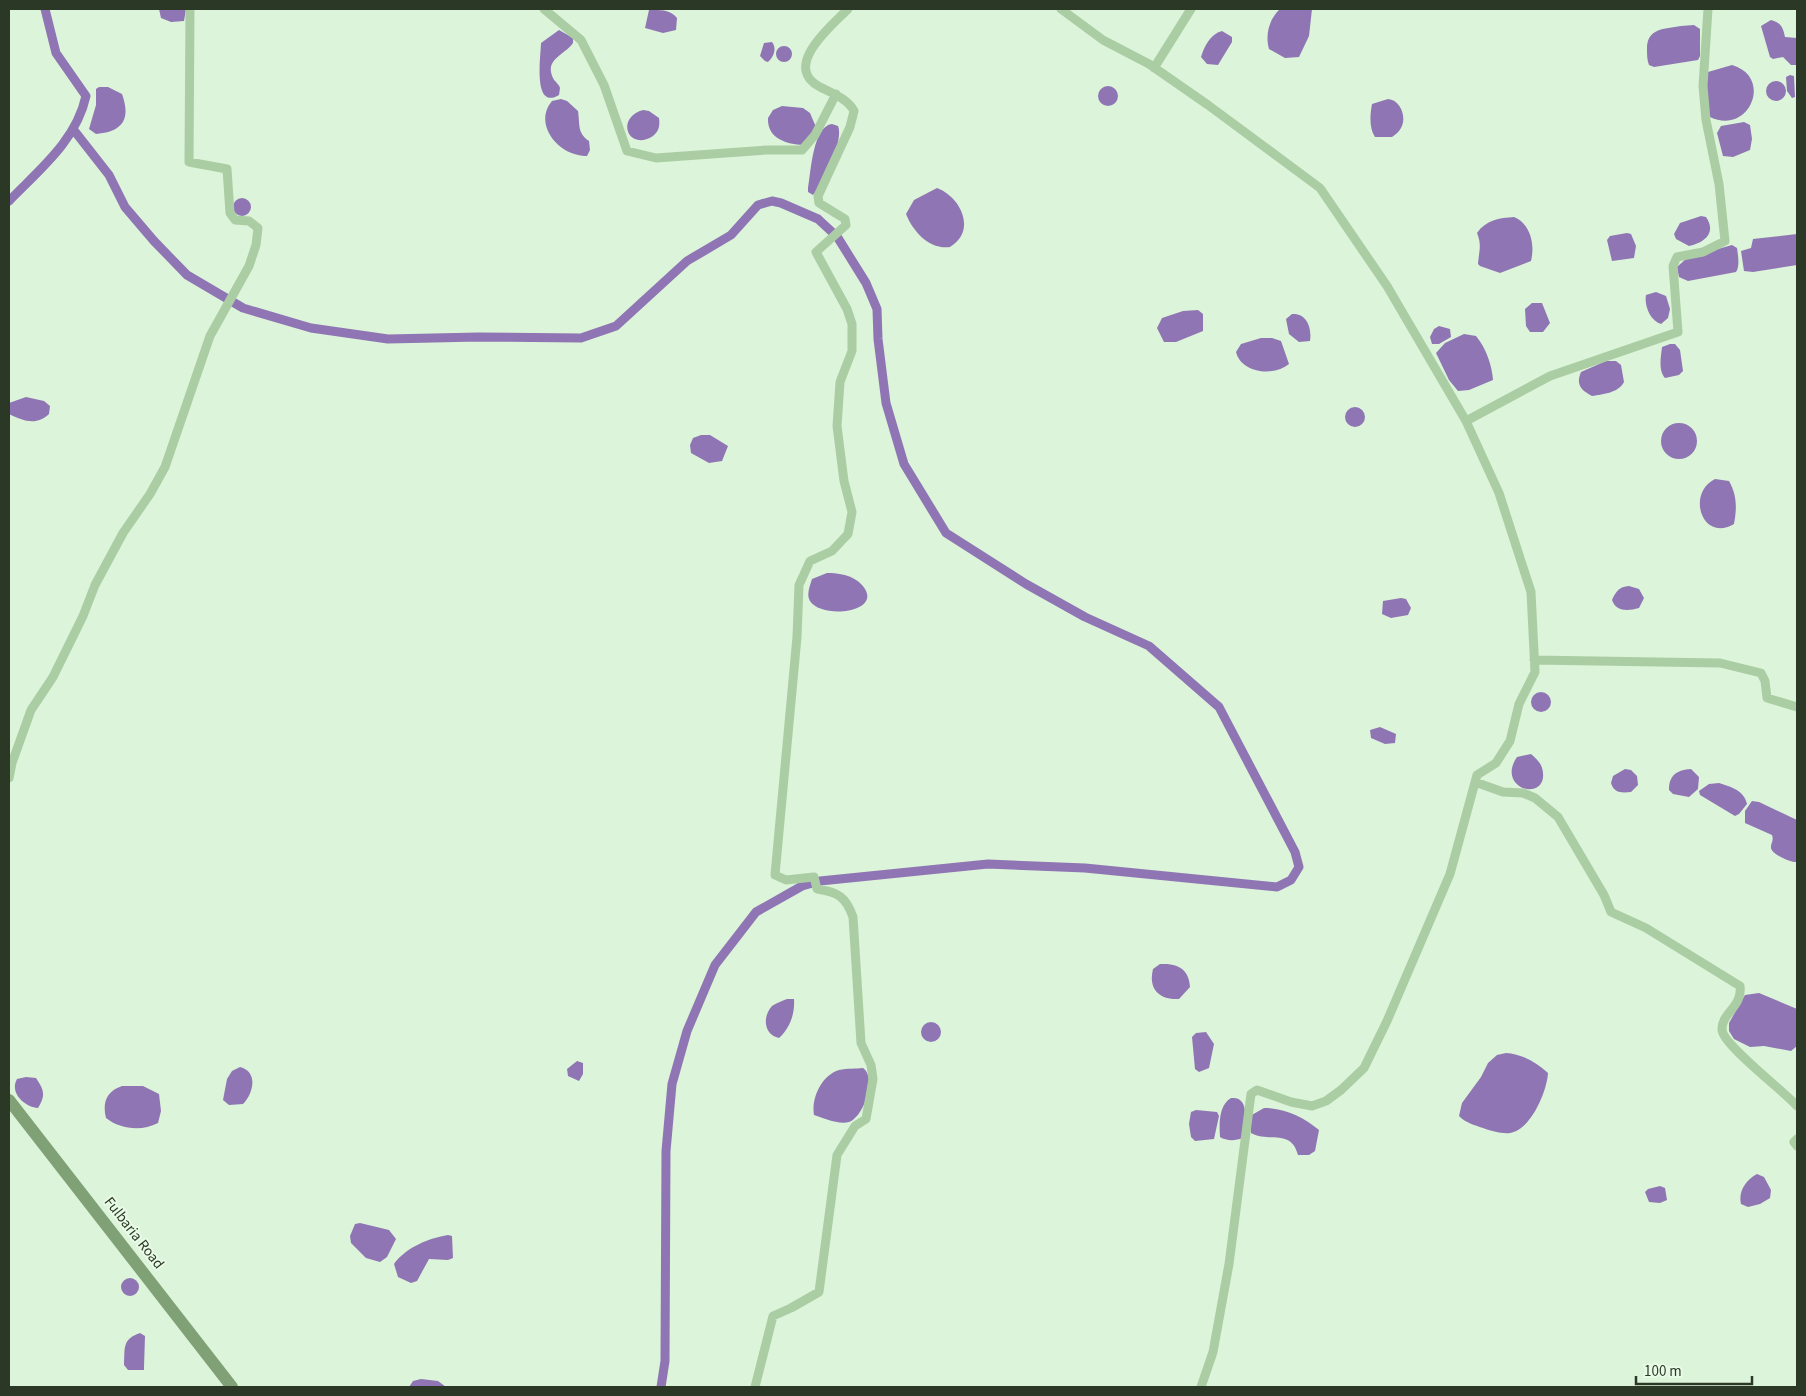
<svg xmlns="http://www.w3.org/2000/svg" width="1806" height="1396" font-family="'Source Sans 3',sans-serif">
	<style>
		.water { fill: #8f75b4 }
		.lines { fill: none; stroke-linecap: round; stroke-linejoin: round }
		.canal { stroke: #8f75b4; stroke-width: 9 }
		.minor { stroke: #abcda4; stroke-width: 9 }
		.secondary { stroke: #80a175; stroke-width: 12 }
		.labels { text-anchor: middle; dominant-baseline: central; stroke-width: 4; stroke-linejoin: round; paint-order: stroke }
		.street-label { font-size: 15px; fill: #2c3826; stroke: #e8fbe6 }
	</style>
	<rect width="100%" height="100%" fill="#dcf4d9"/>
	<path class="water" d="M159,9H186L184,21L171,22L161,18Z
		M1280,9H1312L1309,36L1299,57L1285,58L1269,49C1265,35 1269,19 1280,9Z
		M649,10C659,10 670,9 677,18L676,30L663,33L645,28Z
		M1771,20C1781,23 1783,27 1785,37L1797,38V65H1791L1783,57L1773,59L1770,57L1761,26Z
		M1681,26L1694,25L1700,29V56L1698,60L1654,67L1649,65C1647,60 1647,55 1647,49C1647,28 1664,29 1681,26Z
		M559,30L573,38V43C565,55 544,59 553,78C555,82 559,84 560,88L559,95C532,111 541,54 541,43Z
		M1222,31L1232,37V42L1218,65L1207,64L1201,57C1204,47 1210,34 1222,31Z
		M772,42C777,48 774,57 768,62L765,61L760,56L764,43Z
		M776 54a8 8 0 1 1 16 0a8 8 0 1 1-16 0Z
		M1732,65C1774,77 1749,136 1710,117C1706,104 1703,86 1708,72Z
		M1790,75L1794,76L1795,97L1792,98L1787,91L1786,77Z
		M1766 91a10 10 0 1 1 20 0a10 10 0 1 1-20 0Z
		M1098 96a10 10 0 1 1 20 0a10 10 0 1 1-20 0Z
		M99,87H108L122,94C131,119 123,132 96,134L89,129L96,105V89Z
		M561,99L567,101L578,111C580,124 577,133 589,141L590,150L587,156C560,157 532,125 552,101Z
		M1388,99C1401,100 1407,118 1401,128C1399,132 1395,135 1392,137H1375C1369,128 1370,115 1372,104Z
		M782,106L803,108L810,113L816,127L803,145C787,144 767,139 768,118L773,110Z
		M643,110L649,111L659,118C660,126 659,131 653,136C628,152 615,118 643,110Z
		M1744,122L1750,125L1752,139L1750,150L1733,157L1723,156L1717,133L1721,126Z
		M832,124L838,126C844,140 824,184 813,195L808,192V188C811,171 813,126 832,124Z
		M937,188C961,197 977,231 950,247C930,250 913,232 906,214L914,200Z
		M233 207a9 9 0 1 1 18 0a9 9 0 1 1-18 0Z
		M1701,216L1706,217C1717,233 1704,243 1689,246L1676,239L1674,234L1680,223Z
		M1514,217C1531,224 1535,245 1531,261L1500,273L1480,266L1478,264C1479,251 1482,245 1477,233C1486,220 1499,218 1514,217Z
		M1627,233L1631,234L1636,246L1634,258L1612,261L1607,240L1610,236Z
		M1797,234V265L1753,272L1744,271L1741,251L1751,248L1753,239Z
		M1732,245L1737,248C1738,256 1740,266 1736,272L1688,281L1679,277L1677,267L1687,258Z
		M1656,292L1666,296L1670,309L1668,318L1661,324C1650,321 1644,305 1646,295Z
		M1532,303H1542L1550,323L1543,332H1530L1526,326L1525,309Z
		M1198,310L1203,314V331L1176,342H1164L1157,328L1162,318L1183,311Z
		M1292,314C1307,313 1312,328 1310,341L1299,342L1289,334L1286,319Z
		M1439,326L1450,329L1451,337L1439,344H1432L1430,337L1434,329Z
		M1464,334L1476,336C1486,348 1492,365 1493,380L1469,390L1458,391L1449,380L1436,353L1445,343Z
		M1261,338H1272L1281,341L1289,364C1274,377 1241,373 1236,352L1241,344Z
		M1670,344H1675L1680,350L1683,371L1679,375L1665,378C1658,370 1661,357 1662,347Z
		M1606,361H1616L1621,365L1624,382C1618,393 1604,394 1592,396C1580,390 1576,384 1581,372Z
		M26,397L44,401L50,406L49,414C37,426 23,421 9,414V403Z
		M1345 417a10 10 0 1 1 20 0a10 10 0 1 1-20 0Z
		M1661 441a18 18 0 1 1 36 0a18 18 0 1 1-36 0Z
		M701,435H710L728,446L722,461L709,463L691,453L690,445L693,438Z
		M1715,479L1729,481C1737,495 1737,508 1734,524C1702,543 1686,493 1715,479Z
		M827,573C839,573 853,575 862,585C886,612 822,620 810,601C806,594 810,586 812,579Z
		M1629,586L1639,589L1644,598L1639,608C1628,611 1616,612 1612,600C1616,591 1619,587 1629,586Z
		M1401,598L1406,599L1411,608L1408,615L1391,618L1382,614L1383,601Z
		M1531 702a10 10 0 1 1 20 0a10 10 0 1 1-20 0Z
		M1380,727L1396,734L1395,743L1385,744L1371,738L1370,730Z
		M1531,754C1539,761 1544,766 1543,778C1539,801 1497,786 1517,757Z
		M1625,769L1631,770L1637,776L1638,785L1631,792C1621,793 1614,793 1611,783L1613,776Z
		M1691,769L1699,777L1698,789L1689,797L1673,794L1669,790C1669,775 1677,770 1691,769Z
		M1719,783C1731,787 1744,790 1747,804L1739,814L1735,816L1700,795L1699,791L1709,784Z
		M1752,801L1759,802L1797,820V862C1792,863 1770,854 1771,847C1771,842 1774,841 1772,835L1745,823V811Z
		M1160,964C1178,963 1189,969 1190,987L1179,999C1159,1000 1148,989 1153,969Z
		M1759,993L1797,1009V1046L1791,1051L1764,1046L1750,1047L1734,1039L1729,1031V1023L1745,995Z
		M787,999H794C795,1014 790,1028 779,1038C764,1035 762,1017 772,1006C776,1003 782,1001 787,999Z
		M921 1032a10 10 0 1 1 20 0a10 10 0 1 1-20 0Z
		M1206,1032L1214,1044L1209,1068L1199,1072L1195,1069L1192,1037L1196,1033Z
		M1506,1053C1522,1054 1536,1062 1548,1073C1547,1091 1531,1130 1510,1133C1502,1134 1491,1131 1483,1128C1474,1125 1466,1123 1459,1116L1462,1103L1481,1077L1488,1063L1497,1055Z
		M577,1061L583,1063V1074L579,1081L568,1076L567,1069Z
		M240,1067C259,1072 253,1094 243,1104L229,1105L223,1100L227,1079L232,1071Z
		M863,1068C877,1077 864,1117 849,1122C839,1125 823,1118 814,1115C811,1098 822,1075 839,1070C847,1068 856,1069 863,1068Z
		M26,1077L36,1078C44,1090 46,1095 38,1108C25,1107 9,1093 17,1079Z
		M122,1086H143L159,1094L161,1111L158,1123C141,1132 120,1129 106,1118C102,1102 107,1091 122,1086Z
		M1231,1098C1252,1096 1244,1126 1242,1138C1236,1141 1226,1141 1220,1137C1219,1123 1219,1105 1231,1098Z
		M1264,1108C1285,1108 1303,1117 1319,1130L1315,1151L1309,1155H1298C1291,1128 1269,1143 1251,1133L1250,1116Z
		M1196,1110L1217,1112L1219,1116L1214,1139L1195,1141L1191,1137L1189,1124L1191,1112Z
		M1757,1174L1764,1177L1771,1190L1770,1198L1760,1204L1748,1207L1741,1204C1738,1191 1746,1180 1757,1174Z
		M1660,1186L1665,1188L1667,1200L1660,1203L1649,1202L1645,1192L1648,1189Z
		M360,1223L389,1230L396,1239L387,1257L380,1262L366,1258L351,1243L350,1236L355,1224Z
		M448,1235L452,1236L453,1258L448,1260L429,1259L417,1281L411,1283L398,1277L394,1264C405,1248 429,1238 448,1235Z
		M121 1287a9 9 0 1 1 18 0a9 9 0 1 1-18 0Z
		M140,1333L145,1336L144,1367V1370H128L124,1365C125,1348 122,1339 140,1333Z
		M421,1379L438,1381L446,1387H409L413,1381Z"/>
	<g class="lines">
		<path class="canal" d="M73,129L109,175L125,207L154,241L187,275L243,308L311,328L388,339L479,337L581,338L616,326L687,261L731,235L758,205L772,201L781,203L818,219L832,232
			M9,201C40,169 76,141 86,96L56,53L45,9
			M661,1387L665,1361L666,1151L672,1084L687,1031L715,965L756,912L802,886L820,881L988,864L1085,868L1277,887L1291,880L1299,867L1295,852L1219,707L1149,646L1085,617L1026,584L946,533L904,464L886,403L878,339L877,309L866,283L838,238"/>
		<path class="minor" d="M544,9L581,40L604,85L627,151L656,158L766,150H802L815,135L836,94
			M1061,9L1103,40L1149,64L1208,105L1320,188L1387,286L1466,421
			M1154,68L1191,9
			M1534,660L1720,663L1761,673L1765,681L1767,698L1797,707
			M9,778L12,763L31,710L53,677L83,616L95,585L123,533L150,494L165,467L210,336L249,266L256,245L258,228L249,221L235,220L230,213L227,169L189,162L190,9
			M1475,782L1503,792L1523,793L1535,798L1558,817L1604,895L1611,912L1646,928L1740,986C1743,1007 1721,1013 1722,1030C1723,1045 1783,1090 1797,1106
			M1797,1139L1794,1142L1797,1146
			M755,1387L773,1316L791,1308L819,1292L837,1155L855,1126L866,1119L873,1079L871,1065L861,1043L853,917C846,897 838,892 817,889L814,877L786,880L775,875L797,637L799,585L810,561L832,551L848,534L852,512L844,481L837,426L840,382L852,351V324L847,309L816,252L846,225L845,219L819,203L818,196L850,127L854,111C848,99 832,93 820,87C781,67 832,25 848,9
			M1201,1387L1213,1352L1229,1264L1251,1094L1257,1090L1291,1102L1312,1106L1326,1101L1341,1090L1364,1068L1387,1021L1450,874L1477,775L1496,763L1510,741L1519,704L1535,672L1531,592L1499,493L1466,421L1550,376L1678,332L1673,266L1677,257L1703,252L1725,241L1719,184L1706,120L1703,86L1708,9"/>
		<path class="secondary" d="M9,1100L232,1387"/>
	</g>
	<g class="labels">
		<g class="street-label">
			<text transform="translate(134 1233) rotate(52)">Fulbaria Road</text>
		</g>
	</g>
	<rect width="1806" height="1396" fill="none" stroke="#2c3826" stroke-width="20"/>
	<path d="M1636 1376v8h116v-8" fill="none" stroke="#2c3826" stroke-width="2.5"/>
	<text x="1644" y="1376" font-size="15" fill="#2c3826" stroke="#e8fbe6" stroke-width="4" paint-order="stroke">100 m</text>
</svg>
